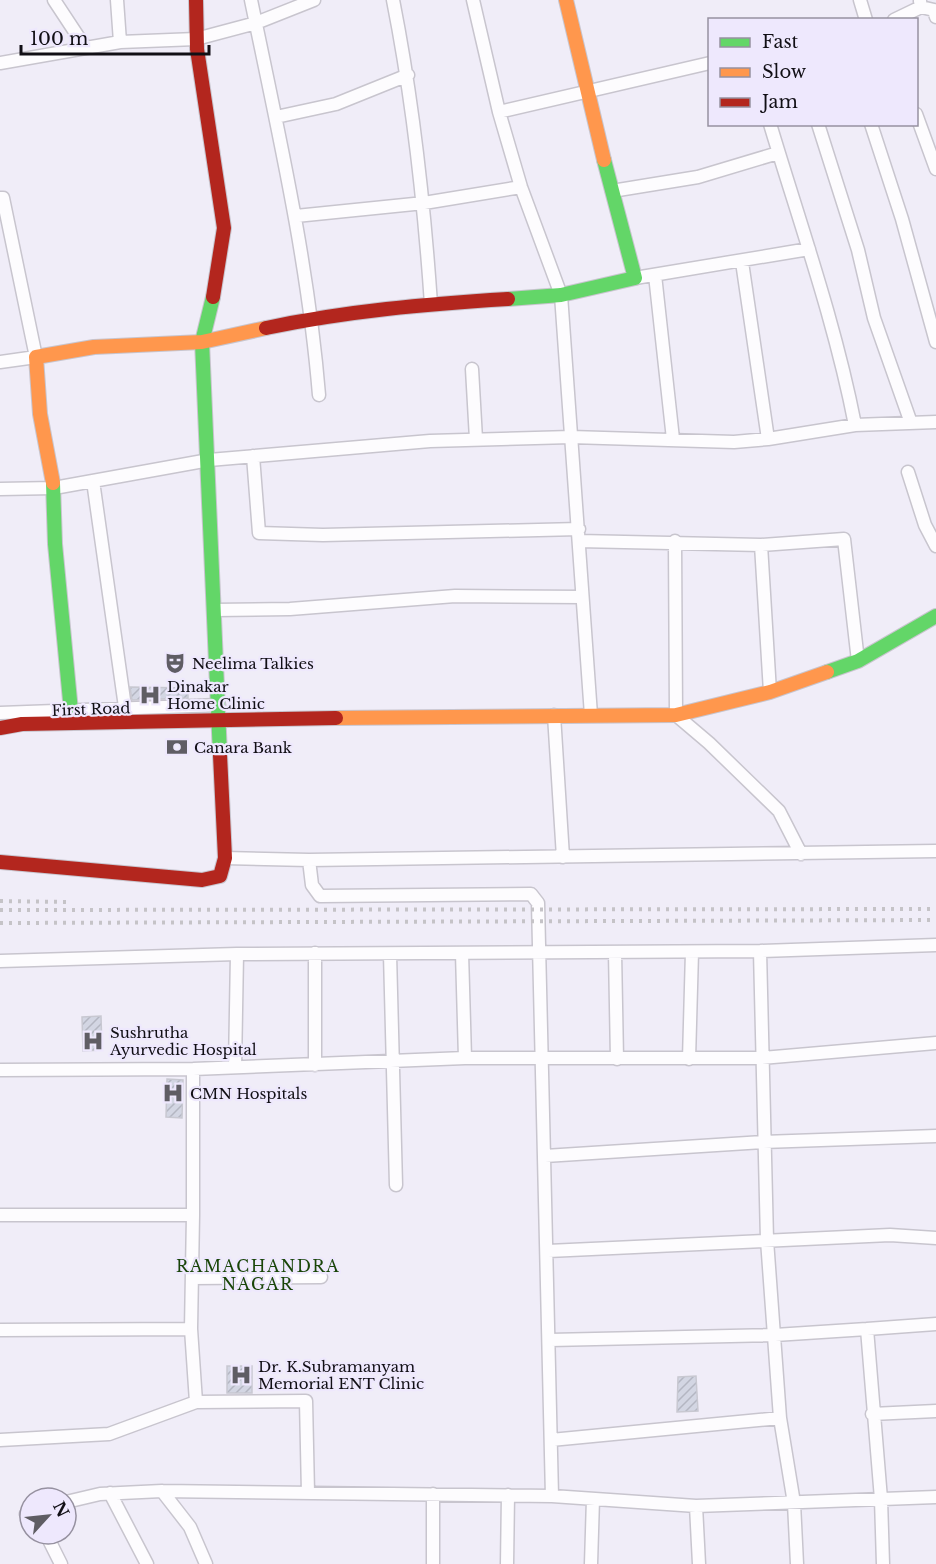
<svg xmlns="http://www.w3.org/2000/svg" width="936" height="1564" font-family="'Libre Baskerville',serif">
	<style>
		.building { fill: url(#building-hatch); stroke: #c8c8d1; stroke-width: 1.5 }
		.lines { fill: none; stroke-linecap: round; stroke-linejoin: round }
		.street-casing { stroke: #c8c5ce; stroke-width: 15 }
		.fast-casing { stroke: #c8c5ce; stroke-width: 16 }
		.slow-casing { stroke: #c8c5ce; stroke-width: 16 }
		.jam-casing { stroke: #c8c5ce; stroke-width: 16 }
		.street { stroke: #fdfcfe; stroke-width: 12 }
		.fast { stroke: #63d668; stroke-width: 14 }
		.slow { stroke: #ff974d; stroke-width: 14 }
		.jam { stroke: #b3261e; stroke-width: 14 }
		.rail { stroke: #c5c3c7; stroke-width: 4; stroke-dasharray: 3 6; stroke-linecap: butt }
		.labels { text-anchor: middle; dominant-baseline: central; stroke-width: 4.5; stroke-linejoin: round; paint-order: stroke }
		.poi-label { font-size: 15px; fill: #110f15; stroke: #eee8fd; text-anchor: start }
		.street-label { font-size: 15px; fill: #110f15; stroke: #eee8fd }
		.neighbourhood-label { font-size: 16px; letter-spacing: 1.5px; fill: #194508; stroke: #eee8fd }
	</style>
	<defs>
		<pattern id="building-hatch" width="6" height="6" patternUnits="userSpaceOnUse" patternTransform="scale(1.5)"><rect width="6" height="6" fill="#d3d6e3"/><path d="M-1 1l2-2M0 6l6-6M5 7l2-2" fill="none" stroke="#b4b6c2"/></pattern>
	</defs>
	<rect width="100%" height="100%" fill="#f0edf8"/>
	<path class="building" d="M130,687L188,688V698L132,700Z
		M101,1016L102,1050L83,1051L82,1017Z
		M167,1079L183,1080L182,1118L166,1117Z
		M227,1366H252V1393H227Z
		M696,1376L698,1411L677,1412L678,1377Z"/>
	<g class="lines">
		<defs>
			<path id="street" d="M54,0L85,47
				M117,0L120,42
				M251,0C278,131 308,261 319,395
				M393,0C413,101 424,202 431,304
				M473,0L499,112L521,187L561,295L591,715
				M860,0L866,20
				M920,1L921,7L934,10L936,17
				M894,20L921,7
				M0,63L120,42L196,39L256,23L314,0
				M499,112L710,63
				M916,114L936,169
				M276,117L336,104L408,75
				M770,124C800,224 835,322 855,425
				M818,124L858,250L874,318L911,423
				M871,124L902,219L936,342
				M612,191L698,177L778,153
				M0,198H3L36,357L0,362
				M296,216L424,203L521,187
				M742,262L768,439
				M655,275L673,439
				M635,278L809,249
				M472,369L476,439
				M253,456L259,533L323,535L579,529
				M908,472L925,525L936,546
				M93,481L125,707
				M0,489L54,488L209,460L430,441L571,437L734,442L768,439L855,425L936,422
				M579,541L761,545L844,539L858,661
				M675,541L676,715L709,743L779,811L801,854
				M761,545L770,692
				M214,610L290,609L455,596L582,597
				M0,713L219,705
				M554,715L563,857
				M225,858L309,860L936,851
				M309,860L312,885L320,896L531,894L538,903L552,1496
				M760,951L767,1240L780,1418L794,1503L797,1564
				M615,952L617,1059
				M462,953L465,1058
				M390,954L396,1185
				M0,961L237,954L760,951L936,945
				M689,1059L692,952
				M315,1065V953
				M235,1067L237,954
				M0,1070L193,1069L465,1058H761L936,1043
				M545,1156L763,1142L936,1136
				M0,1215H193V1069
				M548,1251L890,1235L936,1238
				M192,1278L321,1277
				M0,1330L191,1329
				M550,1340L775,1335L867,1329
				M196,1402L306,1401L308,1493
				M872,1414L936,1411
				M0,1440L109,1434L196,1402L191,1329L193,1215
				M551,1440L780,1418
				M162,1491L190,1527L206,1564
				M110,1493L147,1564
				M66,1502L100,1494L162,1491L552,1496L696,1506
				M26,1514L30,1513
				M46,1534L61,1564
				M433,1564V1494
				M507,1564L508,1495
				M591,1564L593,1499
				M699,1564L696,1506L936,1497
				M883,1564L881,1499L867,1329L936,1324"/>
			<path id="fast" d="M213,297L202,342L220,755
				M508,299L561,295L635,278L604,160
				M53,483L55,544L71,711
				M827,672L858,661L936,616"/>
			<path id="slow" d="M566,0L604,160
				M53,483L40,414L36,357L94,347L202,342L266,328
				M336,718L676,715L770,692L827,672"/>
			<path id="jam" d="M196,0L197,49L224,228L213,297
				M266,328C346,311 427,304 508,299
				M0,728L22,724L336,718
				M0,862L202,880L220,876L225,858L220,755"/>
		</defs>
		<use href="#street" class="street-casing"/>
		<use href="#fast" class="fast-casing"/>
		<use href="#slow" class="slow-casing"/>
		<use href="#jam" class="jam-casing"/>
		<use href="#street" class="street"/>
		<use href="#fast" class="fast"/>
		<use href="#slow" class="slow"/>
		<use href="#jam" class="jam"/>
		<path class="rail" d="M0,901L71,902
			M0,910L936,909
			M0,923L936,920"/>
	</g>
	<defs>
		<symbol id="theatre-bare" viewBox="-9 -9 18 18"><path d="M-5-5.5Q0-4 5-5.5V0Q5 5 0 6Q-5 5-5 0ZM-3.3-2.5H-1v1.5H-3.3ZM1-2.5H3.3v1.5H1ZM-2.8 1Q0 5.5 2.8 1Z" fill="#5f5d64" stroke="#eee8fd" stroke-width="2.5" paint-order="stroke"/></symbol>
		<symbol id="hospital-bare" viewBox="-9 -9 18 18"><path d="M-5-5h3v3.5h4V-5h3V5h-3V1.5h-4V5h-3Z" fill="#5f5d64" stroke="#eee8fd" stroke-width="2.5" paint-order="stroke"/></symbol>
		<symbol id="bank-bare" viewBox="-9 -9 18 18"><path d="M-6-4H6V4H-6ZM0-2.3a2.3 2.3 0 1 0 0 4.6a2.3 2.3 0 1 0 0-4.6Z" fill="#5f5d64" stroke="#eee8fd" stroke-width="2.5" paint-order="stroke"/></symbol>
	</defs>
	<g fill-rule="evenodd">
		<use href="#theatre-bare" x="160" y="648" width="30" height="30"/>
		<use href="#hospital-bare" x="135" y="680" width="30" height="30"/>
		<use href="#bank-bare" x="162" y="732" width="30" height="30"/>
		<use href="#hospital-bare" x="78" y="1026" width="30" height="30"/>
		<use href="#hospital-bare" x="158" y="1078" width="30" height="30"/>
		<use href="#hospital-bare" x="226" y="1360" width="30" height="30"/>
	</g>
	<g class="labels">
		<g class="poi-label">
			<text x="192" y="663">Neelima Talkies</text>
			<text x="167" y="686">Dinakar<tspan x="167" dy="17">Home Clinic</tspan></text>
			<text x="194" y="747">Canara Bank</text>
			<text x="110" y="1032">Sushrutha<tspan x="110" dy="17">Ayurvedic Hospital</tspan></text>
			<text x="190" y="1093">CMN Hospitals</text>
			<text x="258" y="1366">Dr. K.Subramanyam<tspan x="258" dy="17">Memorial ENT Clinic</tspan></text>
		</g>
		<g class="street-label">
			<text transform="translate(91 709) rotate(-2)">First Road</text>
		</g>
		<g class="neighbourhood-label">
			<text x="258" y="1266">RAMACHANDRA<tspan x="258" dy="18">NAGAR</tspan></text>
		</g>
	</g>
	<rect x="708" y="18" width="210" height="108" fill="#eee8fd" stroke="#9691a0" stroke-width="1.5"/>
	<rect x="720" y="38" width="30" height="9" fill="#63d668" stroke="#9691a0" stroke-width="1.5"/>
	<text x="762" y="48" font-size="18" fill="#110f15">Fast</text>
	<rect x="720" y="68" width="30" height="9" fill="#ff974d" stroke="#9691a0" stroke-width="1.5"/>
	<text x="762" y="78" font-size="18" fill="#110f15">Slow</text>
	<rect x="720" y="98" width="30" height="9" fill="#b3261e" stroke="#9691a0" stroke-width="1.5"/>
	<text x="762" y="108" font-size="18" fill="#110f15">Jam</text>
	<g transform="translate(48 1516) rotate(63)"><circle r="28" fill="#eee8fd" stroke="#9691a0" stroke-width="1.5"/>
	<path d="M0-4.5L10 22L0 15L-10 22Z" fill="#5f5d64"/>
	<text y="-9" font-size="16" font-weight="bold" text-anchor="middle" fill="#110f15">N</text>
	</g>
	<path d="M21 45v9h188v-9" fill="none" stroke="#110f15" stroke-width="3"/>
	<text x="30" y="45" font-size="18" fill="#110f15" stroke="#eee8fd" stroke-width="4.5" paint-order="stroke">100 m</text>
</svg>
